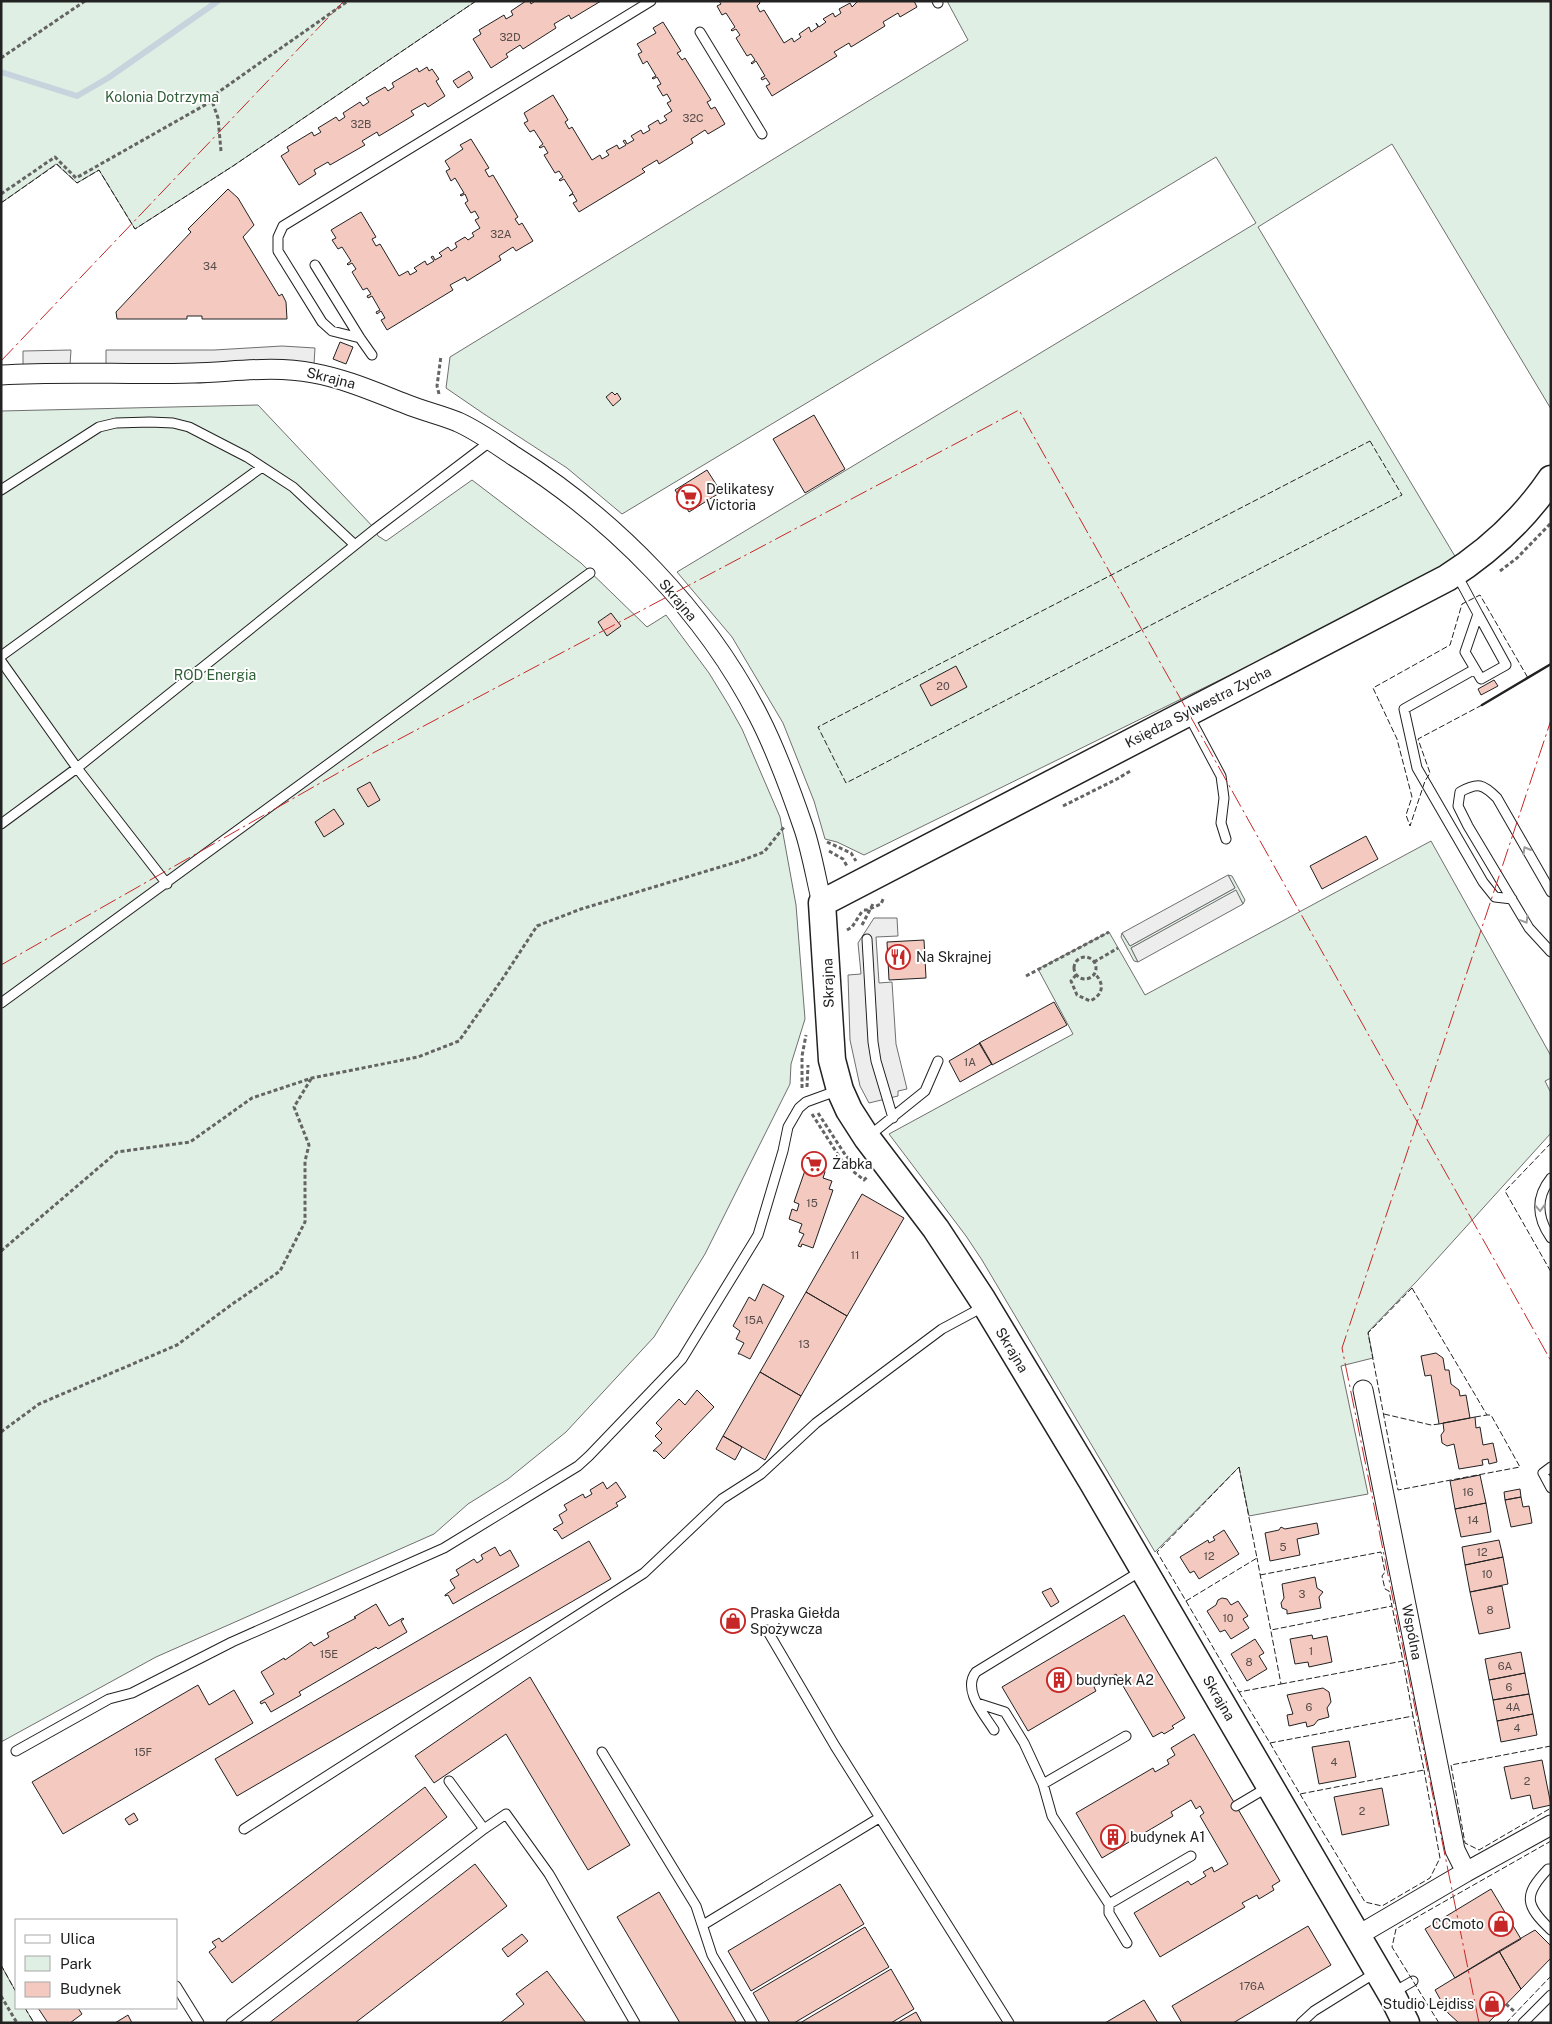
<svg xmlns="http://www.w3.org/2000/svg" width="1552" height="2024" font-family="'Public Sans',sans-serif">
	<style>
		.green { fill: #e0efe3; stroke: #6f6f6f }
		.parking { fill: #ededed; stroke: #6f6f6f }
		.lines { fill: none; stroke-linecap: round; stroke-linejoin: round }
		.stream { stroke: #c7d3dd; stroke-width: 6 }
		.building { fill: #f3c9c0; stroke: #222 }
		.lane-casing { stroke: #222; stroke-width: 11 }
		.street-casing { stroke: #222; stroke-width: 21 }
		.secondary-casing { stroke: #222; stroke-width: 29 }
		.path { stroke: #646464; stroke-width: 3; stroke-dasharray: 4 2.5; stroke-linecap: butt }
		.lane { stroke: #fff; stroke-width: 9 }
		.street { stroke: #fff; stroke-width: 19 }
		.secondary { stroke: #fff; stroke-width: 26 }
		.fence { stroke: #222; stroke-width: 1; stroke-dasharray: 6 2.5; stroke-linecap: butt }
		.wall { stroke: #222; stroke-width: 2.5 }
		.power { stroke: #c62828; stroke-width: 1; stroke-dasharray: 18 4 2.5 4; stroke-linecap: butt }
		.oneway { stroke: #9c9c9c }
		.labels { text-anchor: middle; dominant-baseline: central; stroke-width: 4; stroke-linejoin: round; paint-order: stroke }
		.number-label { font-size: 11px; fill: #564c4a }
		.park-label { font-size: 14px; fill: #2f5e38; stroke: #fff }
		.street-label { font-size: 14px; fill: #222; stroke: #fff }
		.poi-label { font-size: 14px; fill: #222; stroke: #fff; text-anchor: start }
	</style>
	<rect width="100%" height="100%" fill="#fff"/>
	<path class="green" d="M1,1H476L233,166L135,229L99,170L77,183L56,164L1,203Z
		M947,1H1551V409L1392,144L1258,227L1456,558L1437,570L1287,647L864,855L837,842L825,839L814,801L783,723L732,637L677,572L1256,223L1216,157L622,514L567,468L484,414L446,388L450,357L968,40Z
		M258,405L375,529L378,536L386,541L472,480L581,563L647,627L666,615L709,673L728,704L742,729L780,817L796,905L805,1019L791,1064L790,1084L705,1254L654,1337L566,1432L508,1479L468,1504L434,1534L156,1657L1,1742V411Z
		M1431,841L1551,1056V1078L1545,1081L1551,1093V1133L1417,1281L1368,1332L1373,1358L1341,1366L1368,1494L1249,1516L1239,1467L1155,1552L982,1260L966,1236L889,1134L1073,1034L1038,969L1109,932L1145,995Z
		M1228,875L1232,876L1245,900L1243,904L1236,891L1131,948L1138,962L1134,961L1121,937L1122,933L1130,946L1235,888Z
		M1,1965L16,1992V2008H25L34,2023H1Z"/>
	<path class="parking" d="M282,346L315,348L314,364L255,363L106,365V350H214Z
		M71,350L70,365L23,366V351Z
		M1228,875L1235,888L1130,946L1122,933Z
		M1236,890L1243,904L1138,962L1131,948Z
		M874,918H897L898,936L876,937L879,983L892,982L896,1044L907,1089L898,1091V1096L869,1103L860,1086L850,1040L848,975L861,974L858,943Z"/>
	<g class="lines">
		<path class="stream" d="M1,72L77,96L108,78L218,1"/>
	</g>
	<path class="building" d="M526,1H530L531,4L535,1H601L571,19L569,15L554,24L556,28L523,49L520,45L506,54L508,57L491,68L473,39L481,34L479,30L504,15L506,19L513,15L511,11Z
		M719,1H759L760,3L757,6L760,12L764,10L784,43L792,38L794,42L801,37L799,34L809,27L811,32L818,27L816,23L819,27L826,22L823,19L833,13L835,17L841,13L839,9L850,3L852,7L858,1H914L917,7L900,17L898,13L883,22L885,26L851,47L849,43L834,52L837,56L772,96L766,86L770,84L766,78L762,80L761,78L765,76L756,61L752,64L751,63L755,60L751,54L747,56L736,38L740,35L736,29L732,31L731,30L735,27L726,13L722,15L717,6L721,4Z
		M663,22L681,51L677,53L682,60L685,58L711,100L707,102L711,109L715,107L725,124L708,134L705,130L691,139L693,143L659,164L657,160L642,169L645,172L579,212L573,203L577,201L573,194L569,196L573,193L564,179L560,181L559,180L563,177L559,171L555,173L544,155L548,153L544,146L540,148L539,147L543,144L534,130L530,132L524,123L528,121L524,113L553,95L568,120L565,122L569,129L572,127L592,160L600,155L602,159L609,155L606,151L617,145L619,149L626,145L623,141L625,140L627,144L634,140L631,136L641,130L643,134L650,130L648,126L658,120L660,124L667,120L664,116L672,111L667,103L671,101L667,94L663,96L657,86L661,84L657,77L653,79L652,78L656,76L647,61L643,64L638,54L642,52L637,44L656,33L653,28Z
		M427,67L429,71L432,69L439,79L436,81L445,96L428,107L425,103L411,111L414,115L379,136L377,132L362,141L365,145L330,165L328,162L314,170L316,174L299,185L281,156L289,151L287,147L312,132L314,136L321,132L318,128L336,117L339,121L345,117L343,113L360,102L363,106L369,102L366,98L385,87L388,91L394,87L392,83L417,68L419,72Z
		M469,71L473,78L458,88L453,81Z
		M471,139L489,168L485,170L489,177L493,175L518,217L515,219L519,225L522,223L533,241L516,251L513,247L499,256L501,260L467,281L465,277L450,285L453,290L387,330L381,320L385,318L381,311L377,314L376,312L380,310L372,296L368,298L367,296L371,294L367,288L363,290L352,272L356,269L352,263L348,265L347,264L351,261L342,247L338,249L332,240L336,238L331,230L361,212L376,237L372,239L376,246L380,244L399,276L408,271L410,275L417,271L414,268L425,261L427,265L434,261L431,257L433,256L435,260L442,256L439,253L448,247L451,251L457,247L455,243L465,237L468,240L474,236L472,233L480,228L475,220L479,218L475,211L471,213L465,203L468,201L465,194L461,196L460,195L464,193L455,178L451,181L446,171L450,169L445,161L463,149L460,145Z
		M228,189L238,198L254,225L243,237L279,296L282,294L286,302L287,319H202V316H187V319H117L116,312L191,232L188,229Z
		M340,342L353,347L346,364L333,359Z
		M612,392L615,395L617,393L621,399L613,406L606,397Z
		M814,415L845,469L805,493L773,439Z
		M707,470L721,492L689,512L675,490Z
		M611,613L621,626L607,636L598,622Z
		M956,666L967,687L931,706L920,685Z
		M1494,680L1498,686L1481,695L1478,689Z
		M370,782L380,800L368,807L357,789Z
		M334,809L344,824L324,837L315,822Z
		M1366,836L1378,859L1322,889L1310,866Z
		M924,940L926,978L889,980L887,942Z
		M1054,1002L1067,1025L992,1065L979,1043Z
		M980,1043L992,1064L960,1082L949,1061Z
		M809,1159L821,1163L825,1172L823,1178L832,1181L829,1189L833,1190L813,1248L802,1244L801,1247L798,1246L804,1234L799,1232L802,1224L789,1219L792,1209L797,1211L799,1204L794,1202Z
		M862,1194L904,1218L847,1316L806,1292Z
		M763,1284L784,1296L750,1359L740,1354H738L744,1343L736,1339L740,1331L733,1326L749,1297L755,1301Z
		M806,1292L847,1316L801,1396L760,1372Z
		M1436,1353L1443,1358L1445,1370H1449L1451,1384L1459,1390L1460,1396L1466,1395L1470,1418L1439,1424L1431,1375L1425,1376L1421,1356Z
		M760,1372L801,1396L765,1460L723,1436Z
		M697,1390L714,1407L664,1459L656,1451H653L662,1443L655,1436L662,1429L656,1423L679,1399L685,1405Z
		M1475,1417L1476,1428L1480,1427L1483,1445L1493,1443L1497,1462L1489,1464L1488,1459L1482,1460L1483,1465L1459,1469L1454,1444L1447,1446L1442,1443L1441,1435L1444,1431L1443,1423Z
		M723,1436L742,1447L735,1460L716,1449Z
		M1480,1475L1486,1503L1455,1509L1450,1481Z
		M603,1482L607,1489L616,1482L626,1497L616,1503L618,1506L562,1539L556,1530L555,1531L553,1529L563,1523L559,1515L567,1510L564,1505L583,1494L585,1498L592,1494L590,1490Z
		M1520,1489L1521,1497L1505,1500L1504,1492Z
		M1521,1497L1523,1507L1529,1506L1532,1523L1511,1527L1505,1500Z
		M1486,1503L1491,1532L1461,1537L1455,1509Z
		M1317,1523L1319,1534L1297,1539L1300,1555L1270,1561L1265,1533L1279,1530L1281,1527L1285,1529Z
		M1224,1530L1239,1554L1199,1579L1194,1571L1190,1573L1180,1557L1208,1540L1209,1543L1215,1540L1213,1537Z
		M1499,1540L1503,1557L1465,1565L1462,1547Z
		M589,1541L611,1579L237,1796L215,1759Z
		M495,1547L500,1556L510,1550L519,1566L453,1604L448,1595L445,1596V1595L455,1588L450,1580L459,1575L456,1570L474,1559L477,1563L483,1559L481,1555Z
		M1503,1557L1508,1584L1470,1592L1465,1565Z
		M1315,1577L1317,1588L1323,1592L1319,1597L1321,1608L1287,1614V1610L1282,1608L1281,1603L1284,1598L1282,1584Z
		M1502,1586L1510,1628L1479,1634L1470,1592Z
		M1051,1588L1059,1602L1051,1607L1042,1592Z
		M1222,1598L1227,1599L1231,1605L1238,1601L1248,1616L1243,1619L1249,1628L1231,1639L1225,1630L1220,1632L1207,1611L1216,1605L1218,1600Z
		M376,1604L389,1626L403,1618L404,1619L401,1621L407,1632L378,1649L376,1647L299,1692L301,1695L271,1712L265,1702L261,1704L260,1702L274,1694L261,1672L284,1658L285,1660L311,1642L314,1646L329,1637L327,1633L356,1618L354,1617Z
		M1124,1615L1185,1718L1172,1726L1174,1728L1164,1734L1162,1732L1153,1737L1116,1674L1094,1687L1096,1691L1028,1731L1002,1687Z
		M1312,1635L1313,1639L1327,1636L1332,1662L1309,1667L1308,1662L1295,1664L1290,1639Z
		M1255,1639L1264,1653L1259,1656L1267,1669L1247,1681L1231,1654Z
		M1521,1652L1525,1673L1489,1680L1485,1659Z
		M1525,1673L1529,1694L1493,1700L1489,1680Z
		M530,1677L630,1845L588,1870L506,1734L434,1783L415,1756Z
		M198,1685L209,1705L234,1690L253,1723L63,1834L32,1782Z
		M1323,1688L1329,1692L1331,1702L1327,1708L1329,1717L1318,1720L1314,1725L1307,1727L1306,1722L1289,1726L1287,1715L1293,1714L1287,1695Z
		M1529,1694L1533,1714L1497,1721L1493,1700Z
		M1533,1714L1537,1735L1501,1742L1497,1721Z
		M1194,1734L1280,1881L1272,1886L1274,1890L1259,1899L1257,1895L1242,1903L1245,1907L1160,1957L1134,1913L1188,1881L1191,1885L1206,1876L1203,1872L1212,1867L1214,1872L1228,1864L1200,1816L1204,1813L1200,1806L1196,1809L1191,1800L1171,1812L1173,1816L1102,1858L1076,1813L1153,1768L1155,1772L1169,1764L1167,1760L1175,1755L1171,1748Z
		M1349,1741L1356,1777L1319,1784L1312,1747Z
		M1542,1760L1551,1805L1533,1809L1530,1795L1511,1799L1504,1767Z
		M425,1787L447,1817L232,1983L209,1952L216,1947L212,1942L219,1938L222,1942Z
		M1382,1788L1389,1825L1342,1835L1334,1797Z
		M134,1813L138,1820L129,1825L125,1819Z
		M475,1864L507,1906L355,2023H269Z
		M840,1884L864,1924L751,1991L728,1951Z
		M1491,1889L1521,1939L1455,1978L1425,1929Z
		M659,1892L736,2022L734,2023H680L617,1917Z
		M1308,1926L1331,1965L1233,2023H1182L1172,2006Z
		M865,1927L889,1967L794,2023H770L753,1993Z
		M1535,1930L1551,1946V1958L1521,1989L1499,1951Z
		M522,1934L528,1941L508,1957L502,1949Z
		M1499,1951L1521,1989L1488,2023H1459L1448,2013L1435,1990Z
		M891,1969L914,2009L891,2023H800Z
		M547,1971L586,2023H500L524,2004L516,1994Z
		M1144,2000L1158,2023H1105Z
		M38,2008H78L82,2014L70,2023H48Z
		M916,2012L922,2023H897Z
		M128,2015L132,2023H115Z"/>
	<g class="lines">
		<defs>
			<path id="lane" d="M937,1L938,3
				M700,32L762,134
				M315,265L360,338L372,355
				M360,338L332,331L322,322L278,251V237L283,226L651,1
				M1,490L99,427L116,423L150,422L173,423L189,427L247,457L293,487L355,545
				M1457,575L1478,614L1465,652L1481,679L1506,665L1478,614
				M1,656L262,467
				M1,661L77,768L167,884
				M1475,669L1404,709L1417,768L1483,882L1495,897L1512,899
				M1189,716L1221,776L1224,798L1221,823L1226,839
				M1,824L77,768L375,529L491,441
				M1551,892L1497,798C1483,784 1478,782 1460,792L1458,806L1468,826L1529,928L1551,952
				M867,939L873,1042L876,1061L893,1118
				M1,1003L590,573
				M869,1136L925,1091L938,1061
				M1551,1178C1535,1198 1537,1218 1551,1238
				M1551,1467L1543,1473L1551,1488
				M767,1630L835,1746L1009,2023
				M977,1703L1005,1712L1024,1743L1043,1784L1126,1736
				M994,1730C984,1714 962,1690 976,1672L1141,1571
				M16,1751L109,1699L132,1693L232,1642L444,1548L578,1466L589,1456L682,1359L758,1235L783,1151L788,1127L799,1108L806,1102L839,1090
				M602,1752L696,1906L712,1955L752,2023
				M1043,1784L1052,1816L1109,1904L1191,1856
				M1236,1806L1268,1787
				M244,1829L644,1573L722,1499L761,1474L816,1423L942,1329L983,1307
				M484,1829L506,1814L549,1874L635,2023
				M1551,1869H1548C1522,1896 1526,1906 1551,1930
				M1109,1904V1913L1127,1943
				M703,1925L879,1818
				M176,1986L199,2023
				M1394,1992L1413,1981
				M231,2023L484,1829L449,1781
				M1301,2023L1314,2011L1375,1973
				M1523,2023L1551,1995"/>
			<path id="street" d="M1,375C65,371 129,375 193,373C233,372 274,365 313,373C346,379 375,392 406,404C423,411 441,415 458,422C478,431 496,444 514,456C614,519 705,611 759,717C777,752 791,791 804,829C812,853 816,879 822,903
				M1466,1872L1551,1825
				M1357,1936L1466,1872L1455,1850L1363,1390"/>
			<path id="secondary" d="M1406,2023L1393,1997L1093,1483L982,1299L936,1229L867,1138L849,1110L840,1090L832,1060L822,903L1447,578C1488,552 1524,519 1551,479"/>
		</defs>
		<use href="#lane" class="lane-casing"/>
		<use href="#street" class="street-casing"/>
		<use href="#secondary" class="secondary-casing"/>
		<path class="path" d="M1,58L85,1
			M221,151L218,118L212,101L217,93L348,1
			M1,194L55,157L76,178L212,101
			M439,394L437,386L441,356
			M1500,571L1517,558L1551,523
			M1063,806L1117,779L1132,770
			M827,842L851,853L856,861
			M829,851L843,859L847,866
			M864,910H867L881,904L884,897
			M862,925L874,902
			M847,930L852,927L863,910
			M1074 968a11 11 0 1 1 22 0a11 11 0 1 1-22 0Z
			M1094,962L1118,948
			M1076,975L1071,981L1077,995L1090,1001C1103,995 1105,984 1095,974
			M1026,976L1109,932
			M807,1087L808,1065
			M802,1088V1056L806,1035
			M818,1113L846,1156L860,1170
			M812,1114L844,1164L864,1180L868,1176
			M1,1251L117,1152L190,1142L252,1098L312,1078L418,1057L459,1041L503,978L537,926L581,909L740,861L764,852L784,827
			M1,1432L39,1404L177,1345L231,1305L280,1271L305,1222V1161L309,1145L294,1107L311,1079
			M1,1996L17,2023
			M1506,2004L1515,2012"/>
		<use href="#lane" class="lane"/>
		<use href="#street" class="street"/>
		<use href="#secondary" class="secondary"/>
		<path class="fence" d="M1,203L57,164L77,183L99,170L135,229L233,166L476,1
			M1370,441L1402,495L846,783L818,727Z
			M1482,705L1418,739L1430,773L1425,781L1410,826L1406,815L1412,797L1397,739L1373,688L1450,645L1462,604L1480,595L1528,678
			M1551,1143L1505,1191L1551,1272
			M1412,1288L1487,1415H1491L1520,1467L1398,1490L1368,1333Z
			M1384,1414L1431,1425L1439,1424
			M1475,1417L1487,1415
			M1239,1467L1257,1558L1186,1601L1157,1552Z
			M1260,1575L1381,1552L1385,1572L1382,1576L1385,1589L1389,1591L1392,1606L1271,1630
			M1186,1601L1239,1692L1281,1684L1257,1558
			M1281,1684L1403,1661L1392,1606
			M1239,1692L1270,1743L1413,1716L1403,1661
			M1270,1743L1300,1794L1424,1770L1413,1716
			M1551,1746L1451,1765L1465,1843L1479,1850L1551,1808
			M1300,1794L1365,1902L1382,1906L1430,1878L1440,1858L1424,1770
			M1,1965L16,1992
			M25,2008L34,2023
			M1439,2023L1392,1947L1396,1929L1551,1841
			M1506,2023L1551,1976"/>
		<path class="wall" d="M1482,705L1551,664"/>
		<path class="power" d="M1,361L344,1
			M1,965L373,753L1019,410L1551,1361
			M1479,2023L1342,1348L1551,720"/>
	</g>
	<defs><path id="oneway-chevron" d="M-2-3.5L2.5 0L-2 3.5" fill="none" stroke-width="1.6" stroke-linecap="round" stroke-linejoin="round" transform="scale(1.25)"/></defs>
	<g class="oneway">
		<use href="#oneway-chevron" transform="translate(1526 850) rotate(-120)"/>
		<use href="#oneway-chevron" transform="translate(1525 920) rotate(59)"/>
		<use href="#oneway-chevron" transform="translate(1540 1208) rotate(87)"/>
	</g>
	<defs>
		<symbol id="supermarket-ring" viewBox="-11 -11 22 22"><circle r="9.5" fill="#fff" stroke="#c62828" stroke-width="1.5"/><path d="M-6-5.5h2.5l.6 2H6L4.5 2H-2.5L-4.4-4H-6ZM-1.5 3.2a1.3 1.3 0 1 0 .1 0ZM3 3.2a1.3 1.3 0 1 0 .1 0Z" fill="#c62828"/></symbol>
		<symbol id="restaurant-ring" viewBox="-11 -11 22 22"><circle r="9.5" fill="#fff" stroke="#c62828" stroke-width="1.5"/><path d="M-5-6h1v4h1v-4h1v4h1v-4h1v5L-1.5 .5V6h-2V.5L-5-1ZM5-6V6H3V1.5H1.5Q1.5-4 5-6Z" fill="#c62828"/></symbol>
		<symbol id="shop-ring" viewBox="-11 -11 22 22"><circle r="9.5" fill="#fff" stroke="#c62828" stroke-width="1.5"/><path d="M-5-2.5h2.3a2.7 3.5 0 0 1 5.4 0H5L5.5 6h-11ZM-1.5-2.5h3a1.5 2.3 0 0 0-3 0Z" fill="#c62828"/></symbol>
		<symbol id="building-ring" viewBox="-11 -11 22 22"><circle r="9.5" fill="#fff" stroke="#c62828" stroke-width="1.5"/><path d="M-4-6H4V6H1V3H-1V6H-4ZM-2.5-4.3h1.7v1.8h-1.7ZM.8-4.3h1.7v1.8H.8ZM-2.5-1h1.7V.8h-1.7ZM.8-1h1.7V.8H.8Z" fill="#c62828"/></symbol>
	</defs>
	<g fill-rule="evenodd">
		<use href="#supermarket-ring" x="675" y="483" width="28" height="28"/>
		<use href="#restaurant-ring" x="884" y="943" width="28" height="28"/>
		<use href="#supermarket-ring" x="800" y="1150" width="28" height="28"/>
		<use href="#shop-ring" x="719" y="1607" width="28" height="28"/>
		<use href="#building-ring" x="1045" y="1666" width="28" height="28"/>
		<use href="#building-ring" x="1099" y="1823" width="28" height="28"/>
		<use href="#shop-ring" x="1487" y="1910" width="28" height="28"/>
		<use href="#shop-ring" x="1478" y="1990" width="28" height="28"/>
	</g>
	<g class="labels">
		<g class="number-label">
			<text x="510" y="37">32D</text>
			<text x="693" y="118">32C</text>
			<text x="361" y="124">32B</text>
			<text x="501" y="234">32A</text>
			<text x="210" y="266">34</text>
			<text x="943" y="686">20</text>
			<text x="970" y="1062">1A</text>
			<text x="812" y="1203">15</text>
			<text x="855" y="1255">11</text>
			<text x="754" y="1320">15A</text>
			<text x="804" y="1344">13</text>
			<text x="1468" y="1492">16</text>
			<text x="1473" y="1520">14</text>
			<text x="1283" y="1547">5</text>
			<text x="1482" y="1552">12</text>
			<text x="1209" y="1556">12</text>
			<text x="1487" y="1574">10</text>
			<text x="1302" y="1594">3</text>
			<text x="1490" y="1610">8</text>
			<text x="1228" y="1618">10</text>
			<text x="1311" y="1651">1</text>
			<text x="329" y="1654">15E</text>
			<text x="1249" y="1662">8</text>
			<text x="1505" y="1666">6A</text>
			<text x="1509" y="1687">6</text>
			<text x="1309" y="1707">6</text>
			<text x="1513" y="1707">4A</text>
			<text x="1517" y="1728">4</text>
			<text x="143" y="1752">15F</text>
			<text x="1334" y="1762">4</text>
			<text x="1527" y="1781">2</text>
			<text x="1362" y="1811">2</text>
			<text x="1252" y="1986">176A</text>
		</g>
		<g class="park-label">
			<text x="162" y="97">Kolonia Dotrzyma</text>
			<text x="215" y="675">ROD Energia</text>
		</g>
		<g class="street-label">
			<text transform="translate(331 378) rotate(14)">Skrajna</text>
			<text transform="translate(678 600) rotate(50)">Skrajna</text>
			<text transform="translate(1198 707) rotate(-27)">Księdza Sylwestra Zycha</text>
			<text transform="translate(828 983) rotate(-92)">Skrajna</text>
			<text transform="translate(1012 1350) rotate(59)">Skrajna</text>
			<text transform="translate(1412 1632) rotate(79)">Wspólna</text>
			<text transform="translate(1219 1698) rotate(60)">Skrajna</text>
		</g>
		<g class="poi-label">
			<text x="706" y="489">Delikatesy<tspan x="706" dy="16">Victoria</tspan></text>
			<text x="916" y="957">Na Skrajnej</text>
			<text x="832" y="1164">Żabka</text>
			<text x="750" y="1613">Praska Giełda<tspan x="750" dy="16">Spożywcza</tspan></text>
			<text x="1076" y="1680">budynek A2</text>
			<text x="1130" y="1837">budynek A1</text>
			<text x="1484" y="1924" text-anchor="end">CCmoto</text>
			<text x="1474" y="2004" text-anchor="end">Studio Lejdiss</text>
		</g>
	</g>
	<rect width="1552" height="2024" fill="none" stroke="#222222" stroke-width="5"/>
	<rect x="15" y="1919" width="162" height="90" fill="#ffffff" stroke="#a7a7a7"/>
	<rect x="25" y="1935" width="25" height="8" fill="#ffffff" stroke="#a7a7a7"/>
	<text x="60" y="1944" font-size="15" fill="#222222">Ulica</text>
	<rect x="25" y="1956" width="25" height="15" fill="#e0efe3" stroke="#a7a7a7"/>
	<text x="60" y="1969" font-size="15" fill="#222222">Park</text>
	<rect x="25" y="1982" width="25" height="15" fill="#f3c9c0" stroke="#a7a7a7"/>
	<text x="60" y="1994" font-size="15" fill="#222222">Budynek</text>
</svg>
